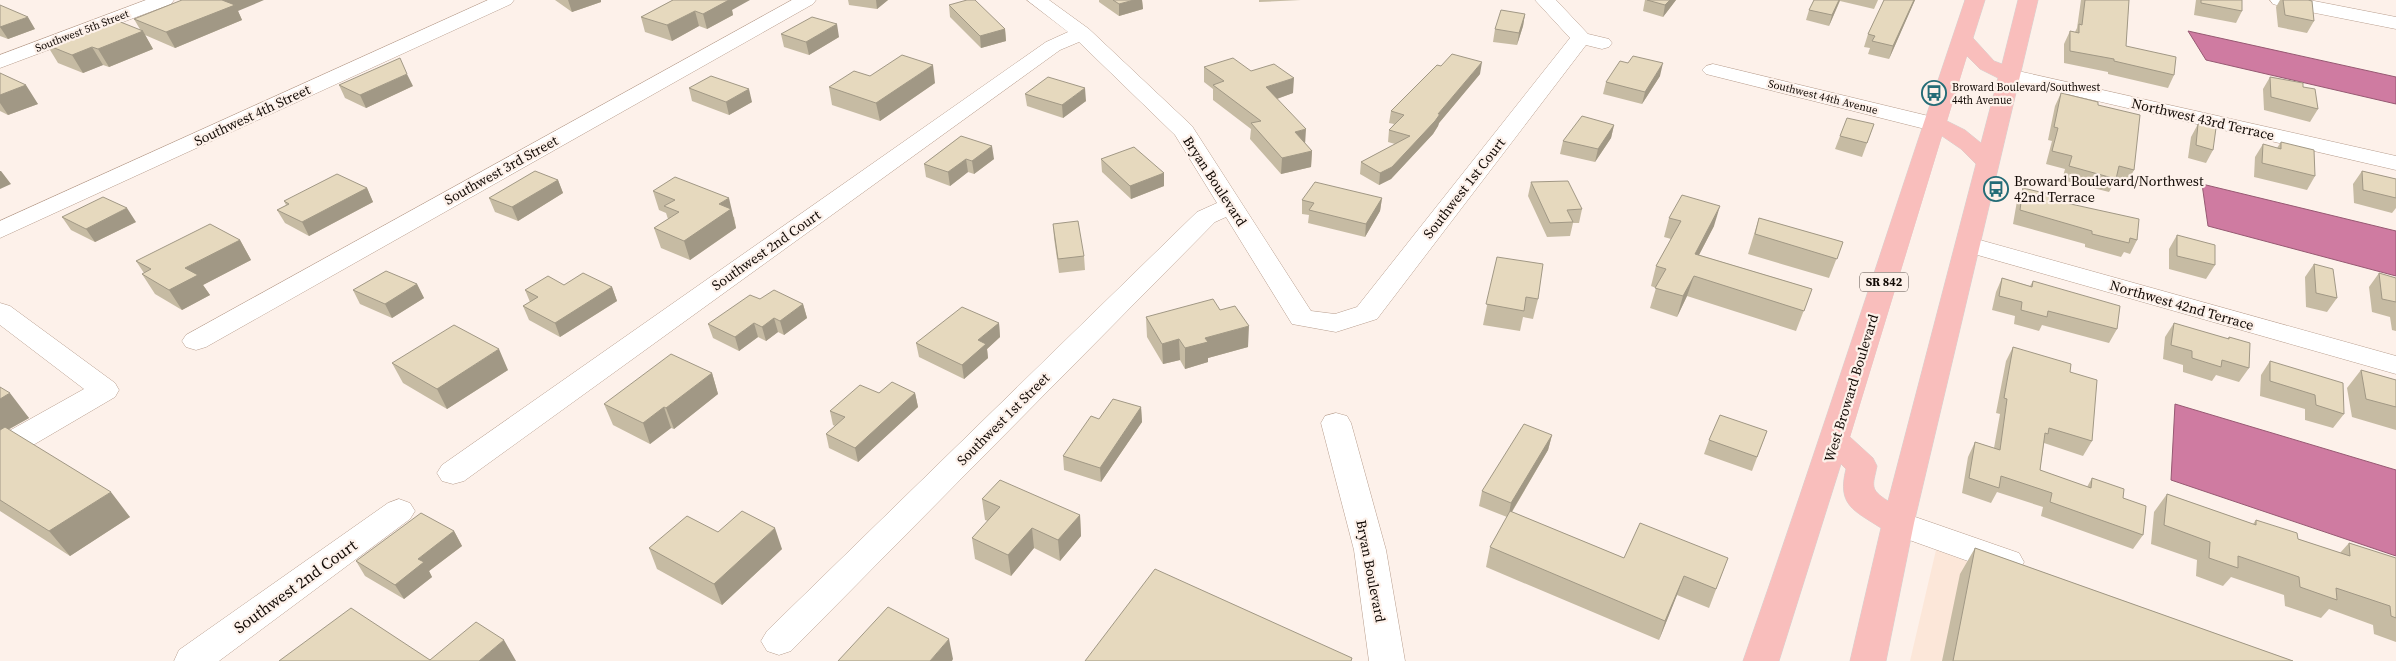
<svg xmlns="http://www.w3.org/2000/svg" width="2396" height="661" font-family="'Source Serif 4',serif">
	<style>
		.built { fill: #fce7d9 }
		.water { fill: #cf7ba1; stroke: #965972 }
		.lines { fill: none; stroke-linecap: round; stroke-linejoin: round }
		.minor-casing { stroke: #b89e8e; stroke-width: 1 }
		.major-casing { stroke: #d4d3d2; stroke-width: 1 }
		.minor { fill: #fff; fill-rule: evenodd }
		.major { fill: #f9bebc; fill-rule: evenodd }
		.wall { fill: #c6bba3 }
		.shaded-wall { fill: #a19885 }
		.building { fill: #e6d9be; stroke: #a19885 }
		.labels { text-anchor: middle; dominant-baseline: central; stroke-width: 4.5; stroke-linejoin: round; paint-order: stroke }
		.far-street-label { font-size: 11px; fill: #120a05; stroke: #fdf1ea }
		.far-poi-label { font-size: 11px; fill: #120a05; stroke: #fdf1ea; text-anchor: start }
		.shield { fill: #fdf1ea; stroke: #584f4a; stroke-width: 1 }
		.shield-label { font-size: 12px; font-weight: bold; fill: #120a05 }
		.street-label { font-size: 14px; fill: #120a05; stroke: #fdf1ea }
		.poi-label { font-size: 14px; fill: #120a05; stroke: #fdf1ea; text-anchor: start }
		.near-street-label { font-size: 16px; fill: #120a05; stroke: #fdf1ea }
	</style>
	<rect width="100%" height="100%" fill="#fdf1ea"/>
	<path class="built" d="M1936,550L2237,661H1910Z"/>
	<path class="water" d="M2188,31L2396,77V104L2206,60Z
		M2202,184L2396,231V276L2208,226Z
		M2175,404L2396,470V556L2171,480Z"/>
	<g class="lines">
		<defs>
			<path id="minor" d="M146,0H174L171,4L0,68V55Z
				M488,0H514L511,4L0,238V221Z
				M792,0H816L813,4L206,347L196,350L186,347L182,341L186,335Z
				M1027,0H1049L1089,29L1192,126L1311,311L1335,314L1357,307L1570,38L1535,0H1556L1588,34L1609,39L1612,43L1609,47L1602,49L1586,45L1377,319L1336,332L1292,324L1226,217L1215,222L791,651L779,655L767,651L761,641L767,631L1197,212L1217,203L1175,135L1079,42L1060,50L464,481L453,484L442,481L437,473L442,465L1046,42L1068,32Z
				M2270,0H2309L2396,17V29L2280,6L2273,4Z
				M1713,64L1941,119L1944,124L1941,129L1933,131L1706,74L1702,70L1706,66Z
				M2009,69L2396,156V170L2002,79L1998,75L2002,71Z
				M1969,237L2396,356V374L1960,250L1956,245L1960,240Z
				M0,303L10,306L115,383L119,390L115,397L11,458L0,461V436L84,389L0,325Z
				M1336,413L1347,416L1351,423L1386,550L1405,661H1369L1354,550L1321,423L1325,416Z
				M399,499L410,503L415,511L410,519L219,661H174L179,650L388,503Z
				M1898,511L2019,553L2024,562L2019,571L2007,575L1887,532L1882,523L1887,514Z"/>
			<path id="major" d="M1965,0H1985L1973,38L1994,61L2002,64L2018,0H2038L1914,523L1886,661H1850L1881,528C1853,510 1837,505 1846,469L1841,464L1779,661H1743C1820,441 1891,219 1965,0ZM1967,56L1980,69L1998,78L1981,143L1965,130L1947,121ZM1942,136L1961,149L1976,164L1888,501C1869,489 1873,486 1877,466L1873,458L1850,437Z"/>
		</defs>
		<use href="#minor" class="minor-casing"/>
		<use href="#major" class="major-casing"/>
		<use href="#minor" class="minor"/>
		<use href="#major" class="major"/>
	</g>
	<path class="wall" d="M555,0H601V2L572,12Z
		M673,0L732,10L733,15L707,29L699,26L672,41L645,32L641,17Z
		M848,0H888L877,9L849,5Z
		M1099,0H1142L1143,9L1119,16L1099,2Z
		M1259,0H1301L1259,2Z
		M1645,0H1676L1663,17L1643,11Z
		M1814,0H1878L1874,9L1840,1L1829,26L1806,20L1809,10Z
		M1884,0H1915L1889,59L1868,54L1870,48L1864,47L1868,34Z
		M2081,0H2129L2126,46L2174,75L2168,88L2108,74V72L2064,63V44L2070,31L2075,32L2077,28Z
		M2196,0H2242V11L2236,23L2194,15Z
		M2280,0H2308L2314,21L2307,33L2278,27L2276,7Z
		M0,5L35,29L8,39L0,36Z
		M949,5L1005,29L1006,41L981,48L950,17Z
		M238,11L242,20L175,48L145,35L153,49L109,67L103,65L83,73L58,63L47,45L141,31L134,19Z
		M1525,14L1523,26L1517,45L1493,42L1495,29Z
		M781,34L839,37L809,55L784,47Z
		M1204,67L1251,71L1293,93L1277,99L1305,143L1312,151L1311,167L1281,174L1250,139L1251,129L1213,100V89L1204,82Z
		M0,73L38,104L8,115L0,111Z
		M1480,74L1439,123L1438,126L1433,134L1391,179L1379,185L1360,174L1361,162L1395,144L1388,142L1389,130L1394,124L1389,123L1391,111Z
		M870,76L935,83L880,121L832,105L829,87Z
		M1660,76L1642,104L1603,94L1606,82Z
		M2270,77L2303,87L2318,109L2310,122L2264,110L2263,89Z
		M339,85L413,86L366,108L345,98Z
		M689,88L752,102L729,115L692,101Z
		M2061,93L2098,105L2134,170L2127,183L2116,180L2109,192L2062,180L2065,169L2046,164L2052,141L2048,140L2055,106Z
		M1025,94L1086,101L1063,118L1027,106Z
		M1874,124L1862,157L1835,149L1840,136Z
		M2198,124L2213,150L2206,163L2188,158L2191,137Z
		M1614,125L1611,138L1595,162L1560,154L1563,141Z
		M961,136L994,159L974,174L968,172L950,186L926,177L924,164Z
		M2281,142L2315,176L2307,190L2254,177L2255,157L2263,144L2277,148Z
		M1101,159L1164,173V186L1131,199L1102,172Z
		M2362,171L2396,179V208L2392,213L2354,203L2353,184Z
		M558,180L563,193L518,221L495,212L489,198Z
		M1531,182L1582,209L1579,223H1573L1570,236L1547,237L1528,196Z
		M367,188L373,202L309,236L285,223L277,210L286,205L284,201Z
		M2023,188L2057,201L2137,240L2130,254L2124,252L2121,257L2085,247V244L2013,224L2017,201Z
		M653,191L734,217L736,228L690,260L661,248L654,228L668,219L666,213L659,210Z
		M1382,198L1380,211L1365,237L1308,223L1309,215L1302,214V200Z
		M62,217L136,222L95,242L71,230Z
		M1669,218L1714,226L1699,255L1812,289L1796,331L1687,296L1677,317L1650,308L1656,288L1651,286L1656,266L1671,239L1664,237Z
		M1759,218L1843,242L1829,278L1748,254Z
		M1053,224L1084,256L1085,270L1059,273L1054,238Z
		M2177,235L2215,265L2206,279L2169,269V249Z
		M240,240L251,260L203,285L210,295L182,310L155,294L142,274L144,273L136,261Z
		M1497,257L1538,299L1533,319L1523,317L1520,331L1483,325Z
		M2314,264L2337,298L2327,312L2306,307L2305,277Z
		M2379,273L2396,278V331L2392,330L2390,317L2372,312L2369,287Z
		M2002,278L2030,286L2033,281L2117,329L2109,343L2042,325L2039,331L2014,324L2015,316L1992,310L1996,292Z
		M417,284L424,298L392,318L360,304L353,290Z
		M612,287L617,301L560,337L529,320L523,306L530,302L525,290Z
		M803,304L807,318L784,335L778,332L766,341L758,337L739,351L713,338L708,324Z
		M1220,310L1248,347L1208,358V362L1185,369L1180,360L1163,364L1147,337L1146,317Z
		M999,323L1000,337L987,349L988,358L964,379L919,357L916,343Z
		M2174,323L2227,339L2229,337L2249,368L2239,382L2216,375L2212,381L2183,372V365L2163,359L2165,337Z
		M2013,347L2070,372L2092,441L2083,456L2044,443L2040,470L2087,487L2092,478L2123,498L2143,535L2133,549L2041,516L2043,507L1997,492L1991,503L1962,493L1968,457L1975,442L1994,448L2000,414L1996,413L2006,361Z
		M2270,361L2344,414L2333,428L2305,420V409L2260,396L2261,375Z
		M392,363L508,370L447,409L403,383Z
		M2361,370L2396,380V430L2352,417L2347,388Z
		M712,373L718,394L674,429L671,428L650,444L613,425L604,404Z
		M0,387L29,418L8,430L130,517L70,556L0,511Z
		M879,393H915L918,407L858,462L829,448L826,434L835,426L833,425L830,411Z
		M1141,407L1142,422L1101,482L1064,470L1063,456L1099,419Z
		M1767,431L1752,471L1704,454L1709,440Z
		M1552,435L1548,450L1512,512L1624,558H1728L1709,608L1677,595L1659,640L1486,567L1490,547L1507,517L1479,506L1482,491Z
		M2167,494L2253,524L2256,520L2298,539L2340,553L2349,543L2396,558V642L2374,634L2373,625L2329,609L2321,618L2285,606L2284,595L2231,577L2223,586L2196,576L2197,560L2151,544L2154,512Z
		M982,499L1080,515L1081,536L1060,561L1034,548L1011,576L975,559L972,538L988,521L985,520Z
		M454,531L462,546L429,571L432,577L404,599L365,576L356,561Z
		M718,532L782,549L722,605L657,569L649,548Z
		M1975,548L2293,661H1942L1960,574Z"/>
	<path class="shaded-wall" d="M221,0H264L238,11L242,20L175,48L166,32Z
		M568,0H601V2L572,12Z
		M724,0H750L732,10L733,15L707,29L703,14Z
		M876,0H888L877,9Z
		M1134,0H1142L1143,9L1119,16V4Z
		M1670,0H1676L1663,17L1665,5Z
		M1839,0H1840L1829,26L1832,15Z
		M1914,0H1915L1889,59L1893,46Z
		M695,11L699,26L672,41L667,25Z
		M1525,14L1523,26L1517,45L1519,33Z
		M28,17L35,29L8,39L0,27Z
		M837,24L839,37L809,55L806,42Z
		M1005,29L1006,41L981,48L980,36Z
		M143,31L153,49L109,67L98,49Z
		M92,47L103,65L83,73L72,55Z
		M1482,62L1480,74L1439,123L1438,126L1433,134L1391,179L1379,185L1380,173L1438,114Z
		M1663,63L1660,76L1642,104L1645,92Z
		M933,65L935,83L880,121L876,103Z
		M407,74L413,86L366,108L360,95Z
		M1294,78L1293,93L1265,103L1266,87Z
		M26,85L38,104L8,115L0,103V95Z
		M1085,88L1086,101L1063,118L1062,105Z
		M749,89L752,102L729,115L726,102Z
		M1614,125L1611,138L1595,162L1598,149Z
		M1306,129L1305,145L1295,132Z
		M992,146L994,159L974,174L972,161Z
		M1312,151L1311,167L1281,174L1282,158Z
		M966,159L968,172L950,186L948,172Z
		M0,171H1L11,184L0,189Z
		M1164,173V186L1131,199L1130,186Z
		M558,180L563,193L518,221L512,207Z
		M367,188L373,202L309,236L302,222Z
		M729,198L736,228L690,260L684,241L719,204Z
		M1382,198L1380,211L1365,237L1366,224Z
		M1720,206L1714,226L1689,274L1695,254Z
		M127,208L136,222L95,242L86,229Z
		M240,240L251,260L203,285L210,295L182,310L169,290L185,268Z
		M1694,276L1687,296L1677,317L1683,296Z
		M417,284L424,298L392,318L385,304Z
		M612,287L617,301L560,337L555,323Z
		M803,304L807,318L784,335L780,321Z
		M774,318L778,332L766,341L762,327Z
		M754,323L758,337L739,351L735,337Z
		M999,323L1000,337L987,349L988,358L964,379L962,365L978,340Z
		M1249,326L1248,347L1208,358V362L1185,369V348L1205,338Z
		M1179,339L1180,360L1163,364L1162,344Z
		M499,349L508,370L447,409L437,389Z
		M712,373L718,394L674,429L666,408Z
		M10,393L29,418L0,434V399Z
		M915,393L918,407L858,462L855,448Z
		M664,407L671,428L650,444L643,423Z
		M1141,407L1142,422L1101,482L1100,468Z
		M1552,435L1548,450L1508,518L1511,503Z
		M111,492L130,517L70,556L49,531Z
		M1080,515L1081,536L1060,561L1058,540Z
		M775,528L782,549L722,605L714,584Z
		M1032,528L1034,548L1011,576L1008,555Z
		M454,531L462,546L429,571L432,577L404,599L395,585L418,559Z
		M1684,576L1677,595L1659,640L1665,621Z
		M949,639L953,659L952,661H930Z
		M504,640L516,661H479Z"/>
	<path class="building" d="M182,0H222L235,5L166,32L134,19Z
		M673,0H729L703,14L695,11L667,25L641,17Z
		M967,0H975L1005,29L980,36L949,5Z
		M1113,0H1134L1119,4Z
		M1647,0H1670L1665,5Z
		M1814,0H1839L1832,15L1809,10Z
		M1884,0H1914L1893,46L1872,41L1875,36L1868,34Z
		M2085,0H2129L2126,46L2176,57L2174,75L2114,61V59L2070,51V31L2079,33V24L2082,25Z
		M2201,0H2242V11L2201,3Z
		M2283,0H2308L2312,1L2314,21L2285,15Z
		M0,5L28,17L0,27Z
		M1501,10L1525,14L1519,33L1495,29Z
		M812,17L837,24L806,42L781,34Z
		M113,19L143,31L98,49L92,47L72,55L47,45Z
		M1452,54L1482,62L1438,114H1440L1435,121L1392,167L1380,173L1361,162L1410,136L1389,130L1404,115L1391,111L1437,65L1441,66Z
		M902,55L933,65L876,103L829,87L854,71L870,76Z
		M1633,56L1663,63L1645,92L1606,82L1620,61L1628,63Z
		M400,58L407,74L360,95L339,85Z
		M1233,58L1251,71L1274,64L1294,78L1266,87L1306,129L1295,132L1312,151L1282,158L1251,123L1261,121L1213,85L1224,81L1204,67Z
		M0,73L26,85L0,95Z
		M711,76L749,89L726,102L689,88Z
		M1048,77L1085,88L1062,105L1025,94Z
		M2270,77L2303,83V87L2315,89L2318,109L2271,97Z
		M2061,93L2098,102V105L2140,115L2134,170L2119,166L2116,179L2069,166L2072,156L2052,151L2058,128L2054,127Z
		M1582,116L1614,125L1598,149L1563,141Z
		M1847,118L1874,124L1867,143L1840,136Z
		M2198,124L2216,128L2213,150L2196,145Z
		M961,136L992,146L972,161L966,159L948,172L924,164Z
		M2281,142L2314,150L2315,176L2262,163L2263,144L2281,149Z
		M1134,147L1164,173L1130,186L1101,159Z
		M535,171L558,180L512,207L489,198Z
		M2362,171L2396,179V198L2363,190Z
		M337,174L367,188L302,222L277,210L289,204L284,201Z
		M675,177L729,198L719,204L731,209L684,241L654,228L679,212L664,206L675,200L653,191Z
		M1568,181L1582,209L1567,210L1573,222L1550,223L1531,182Z
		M1315,182L1382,198L1366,224L1309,210L1314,203L1302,200Z
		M2023,188L2057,196V201L2139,219L2137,240L2130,238L2129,243L2092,234V231L2020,210Z
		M1682,195L1720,206L1695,254L1812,289L1804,311L1694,276L1683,296L1655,288L1666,269L1656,266L1681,221L1669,218Z
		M103,197L127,208L86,229L62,217Z
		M1759,218L1843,242L1837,259L1755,234Z
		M1078,221L1084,256L1058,259L1053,224Z
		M210,224L240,240L185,268L198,275L169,290L142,274L151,269L136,261Z
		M2177,235L2215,245V265L2177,256Z
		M1497,257L1543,264L1538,299L1526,297L1524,311L1486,304Z
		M2314,264L2333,269L2337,298L2316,293Z
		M386,271L417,284L385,304L353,290Z
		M583,273L612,287L555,323L523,306L538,297L525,290L548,276L564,285Z
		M2379,273L2396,278V302L2382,299Z
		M2002,278L2032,287L2033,281L2120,306L2117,329L2048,311L2047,317L2021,310L2022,302L1999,296Z
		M774,290L803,304L780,321L774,318L762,327L754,323L735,337L708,324L750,295L760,299Z
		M1213,299L1220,310L1235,306L1249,326L1205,338L1208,342L1185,348L1179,339L1162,344L1146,317Z
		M962,307L999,323L978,340L986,344L962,365L916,343Z
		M2174,323L2229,339V337L2250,343L2249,368L2222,360L2221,367L2192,358V351L2171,345Z
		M454,325L499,349L437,389L392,363Z
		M2013,347L2071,364L2070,372L2097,380L2092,441L2049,428L2048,434L2045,433L2040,470L2091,488L2092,478L2124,489L2123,498L2146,506L2143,535L2050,502L2052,493L2001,476L1999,488L1969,478L1975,442L2000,450L2007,399L2004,398Z
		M671,354L712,373L666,408L664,407L643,423L604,404Z
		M2270,361L2343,383L2344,414L2316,405L2315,395L2270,381Z
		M2361,370L2396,380V407L2366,399Z
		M892,382L915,393L855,448L826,434L845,417L830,411L860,385L879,393Z
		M0,387L10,393L0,399Z
		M1113,399L1141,407L1100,468L1063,456L1091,416L1099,419Z
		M1720,415L1767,431L1757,457L1709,440Z
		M1524,424L1552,435L1511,503L1482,491Z
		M5,427L111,492L49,531L0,500V430Z
		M1000,480L1080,515L1058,540L1032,528L1008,555L972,538L1000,507L982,499Z
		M2167,494L2256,525V520L2297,533L2298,539L2350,556L2349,543L2396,558V618L2391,616L2390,606L2336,588L2337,600L2300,587L2299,577L2238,556V568L2209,558L2210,542L2164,525Z
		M742,511L775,528L714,584L649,548L687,516L718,532Z
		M1510,511L1624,558L1640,523L1728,558L1716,589L1684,576L1665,621L1490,547Z
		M421,513L454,531L418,559L424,562L395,585L356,561Z
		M1975,548L2293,661H1953Z
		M1155,569L1352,658L1351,661H1085Z
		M888,607L949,639L930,661H838Z
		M351,608L430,660L476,622L504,640L479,661H279Z"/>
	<defs>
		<symbol id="bus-ring" viewBox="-11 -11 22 22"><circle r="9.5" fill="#fdf1ea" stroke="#236c77" stroke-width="1.5"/><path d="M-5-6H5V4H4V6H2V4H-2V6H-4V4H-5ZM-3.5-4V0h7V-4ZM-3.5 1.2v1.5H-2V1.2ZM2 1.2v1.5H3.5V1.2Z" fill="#236c77"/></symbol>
	</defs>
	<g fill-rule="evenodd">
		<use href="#bus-ring" x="1920" y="79" width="28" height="28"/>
		<use href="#bus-ring" x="1982" y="175" width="28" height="28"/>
	</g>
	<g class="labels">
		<g class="far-street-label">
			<text transform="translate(82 31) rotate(-21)">Southwest 5th Street</text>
			<text transform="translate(1823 97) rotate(14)">Southwest 44th Avenue</text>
		</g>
		<g class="far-poi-label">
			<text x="1952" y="87">Broward Boulevard/Southwest<tspan x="1952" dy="13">44th Avenue</tspan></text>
		</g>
		<rect class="shield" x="1860" y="272.5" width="48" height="19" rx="4"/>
		<g class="shield-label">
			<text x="1884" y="282">SR 842</text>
		</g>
		<g class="street-label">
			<text transform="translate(252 115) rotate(-25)">Southwest 4th Street</text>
			<text transform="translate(2203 119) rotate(13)">Northwest 43rd Terrace</text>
			<text transform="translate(501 170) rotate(-29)">Southwest 3rd Street</text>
			<text transform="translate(1215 181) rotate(57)">Bryan Boulevard</text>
			<text transform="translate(1464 188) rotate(-52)">Southwest 1st Court</text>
			<text transform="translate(766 250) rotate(-35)">Southwest 2nd Court</text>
			<text transform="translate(2182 305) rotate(16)">Northwest 42nd Terrace</text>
			<text transform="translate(1851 388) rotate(-73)">West Broward Boulevard</text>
			<text transform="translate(1003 419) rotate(-45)">Southwest 1st Street</text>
			<text transform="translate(1371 571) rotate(79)">Bryan Boulevard</text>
		</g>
		<g class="poi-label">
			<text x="2014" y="181">Broward Boulevard/Northwest<tspan x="2014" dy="16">42nd Terrace</tspan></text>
		</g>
		<g class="near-street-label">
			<text transform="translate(295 586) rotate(-36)">Southwest 2nd Court</text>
		</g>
	</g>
</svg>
